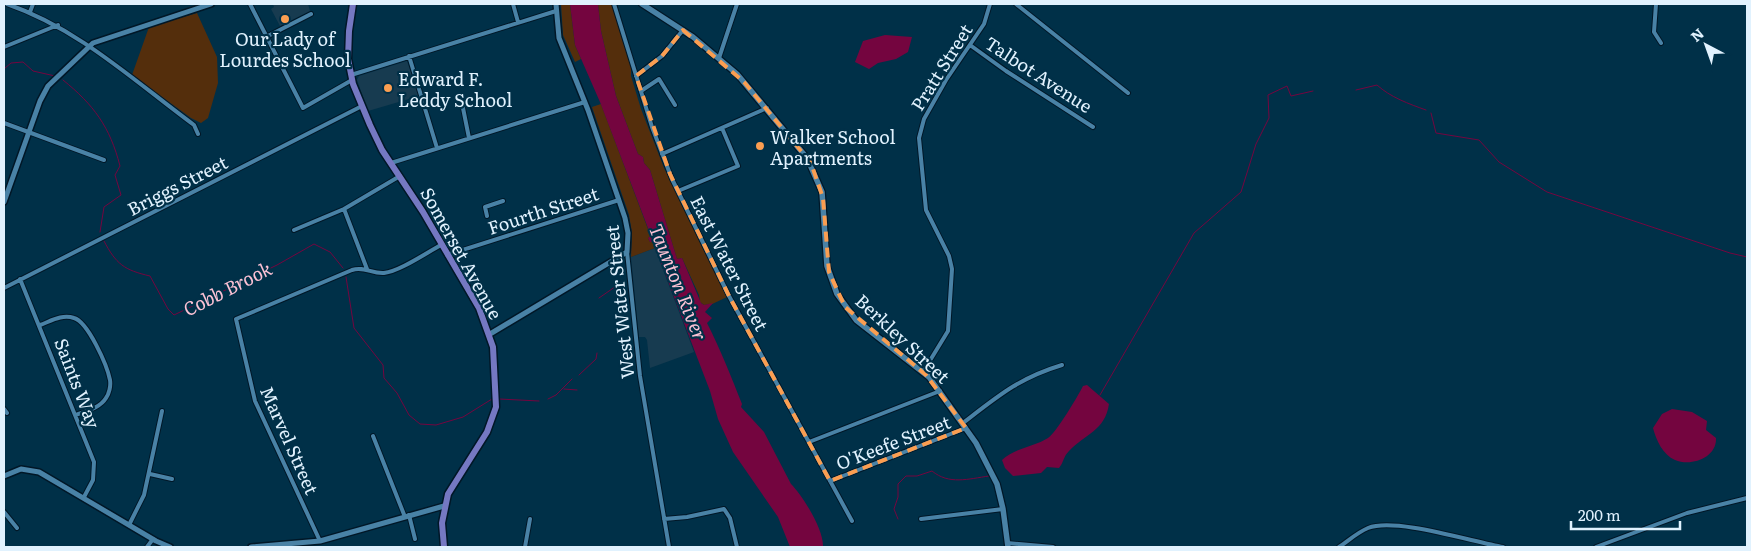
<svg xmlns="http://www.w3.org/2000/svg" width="1751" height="551" font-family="Literata,serif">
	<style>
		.built { fill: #173b50 }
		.green { fill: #542e0c }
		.water { fill: #74053f }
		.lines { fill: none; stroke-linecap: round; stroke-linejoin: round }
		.stream { stroke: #74053f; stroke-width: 1 }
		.minor-casing { stroke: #001727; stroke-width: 6 }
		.tertiary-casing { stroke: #001727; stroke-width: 8 }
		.secondary-casing { stroke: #001727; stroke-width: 8 }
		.primary-casing { stroke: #001727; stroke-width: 9 }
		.minor { stroke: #4982a6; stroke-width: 4 }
		.tertiary { stroke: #4982a6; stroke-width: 5 }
		.secondary { stroke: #4982a6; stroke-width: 5.5 }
		.primary { stroke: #7578c2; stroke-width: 6 }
		.marked { fill: none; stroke: #fb9e51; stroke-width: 4; stroke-dasharray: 10 6; stroke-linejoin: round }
		.poi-dot { fill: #fb9e51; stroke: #003048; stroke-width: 2 }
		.labels { text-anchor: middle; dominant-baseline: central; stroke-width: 4.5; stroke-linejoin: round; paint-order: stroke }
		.poi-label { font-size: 18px; fill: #e1f2fe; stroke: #003048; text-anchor: start }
		.street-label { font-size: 18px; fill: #e1f2fe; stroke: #003048 }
		.water-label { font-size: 19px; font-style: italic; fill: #fcc2d5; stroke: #003048 }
	</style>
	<rect width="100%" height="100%" fill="#003048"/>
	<path class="built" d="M273,4H308L310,11L280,26L271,9L274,7Z
		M407,61L419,96L368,111L357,80L359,76Z
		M655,248L694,352L650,368L647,340L645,337H639L631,257Z"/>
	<path class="green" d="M561,4H570L575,45L581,59L575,62L563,35Z
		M598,4L612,5L631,66V76L641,109L664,168L727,297L708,306L711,304L704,305L700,302L699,295L682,258L677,259L650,170L644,163L643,157L638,154L616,96L601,31Z
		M197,13L217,57L218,83L208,118L201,123L191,118L132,75L149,27Z
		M601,104L651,237L648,238L650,242L653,241L655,248L631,257L632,233L629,215L592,107Z"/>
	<path class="water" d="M570,4H598L601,31L616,96L638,154L643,157L644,163L650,170L677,259L682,258L701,303L704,305L713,303L705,312L712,318L707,323C721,351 731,376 742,404L741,407L764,432L791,484C802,495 824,529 823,547H790L778,517L733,452L718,419L710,391L653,242H650L648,238L651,236L600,102L575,45Z
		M885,35L912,37L908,52L896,59L878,63L869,69L855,62L863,41Z
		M1087,385L1109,404C1105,431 1085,434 1069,451C1063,457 1064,462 1059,468L1047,467L1041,473L1013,476L1005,468L1002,460C1014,448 1034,447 1048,438C1056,433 1078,396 1083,386Z
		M1672,409L1692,412L1707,421L1706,430L1716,438C1717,458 1691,467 1675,460C1663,455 1656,440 1653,428L1662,414Z"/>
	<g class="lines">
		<path class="stream" d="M4,69L11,63L23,62L33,71L55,76
			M63,80C94,105 110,127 120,166L115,175L121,195L104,207L100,232
			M1356,90L1377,85C1390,97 1409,104 1426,110
			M1431,113L1436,133L1479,140L1499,162L1547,192L1730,253L1747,257
			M104,241C116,264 124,270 150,276L168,309L174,315L277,265L314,244L330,252L343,268
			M346,277L354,328L383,365L384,378L397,393L409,415L420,424L436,425L463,417L492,399
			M599,298L622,282
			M579,375L596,359L597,353
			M564,389L577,390
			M1100,395L1194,233L1241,192L1256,144L1269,118L1268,95L1287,86L1291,96L1313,91
			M499,399L539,401
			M548,399L556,395L572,379
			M898,519L894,509L898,497V484L906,476H917L932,471C949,485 968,479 989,476"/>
		<defs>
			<path id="minor" d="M7,4C79,29 133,80 194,125L198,134
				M250,4L303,108L352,80
				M513,4L518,22
				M614,4L652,127L672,179L729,296L852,521
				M1016,4L1128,93
				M1656,4L1654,32L1661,43
				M30,12L33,4
				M266,37L311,14
				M970,45L1006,71L1093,127
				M4,47L58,25
				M409,56L437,148
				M719,58L737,4
				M351,75L556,11
				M636,76L662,56L683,30
				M641,91L659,79L675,105
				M462,103L469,138
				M4,123L104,160
				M662,154L767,108
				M391,163L585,102
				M678,191L738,166L722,128
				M344,209L367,269
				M487,216L485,207L503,201
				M294,230L344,209L400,176
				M627,252L640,376L669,547
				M447,255L619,200
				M20,279L94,462L93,480L84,497
				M4,288L362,106
				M40,325C51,321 62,314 74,318C88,322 107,365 110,380C111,386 109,394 106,398C100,408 86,411 76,415
				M923,372L948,331L952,269L949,256L926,210L919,138L924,119L946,80L984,24L990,4
				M4,409L7,413
				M963,423C998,396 1019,378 1062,365
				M373,436L405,517
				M809,442L940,391
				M150,474L172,479
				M830,481L966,428
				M4,512L17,528
				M409,515L415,539
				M664,519L687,517L724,509L730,518L737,547
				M921,519L1003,509
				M129,525L144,495L162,411
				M320,541L255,401L236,319L352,270C364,266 372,274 384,273C400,271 426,253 441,245
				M1007,543L1053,547
				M147,547L153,539
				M525,547L530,519
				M1339,547C1348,541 1358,532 1368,528C1395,517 1473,542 1503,547
				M1596,547L1687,513L1747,498"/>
			<path id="tertiary" d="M4,202L40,101L48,86L93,43L211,4
				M490,334L627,252L628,233L625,218L588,110L559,38L556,4
				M4,476L21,469L39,472L156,541L170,547
				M251,547L320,541L444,506"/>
			<path id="secondary" d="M642,4L693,37L737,74L807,158L822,192L827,266L837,294L856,320L929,377L976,443L997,484L1003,509L1008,547"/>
			<path id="primary" d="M353,4L349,31L348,59L353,84L370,125L382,150L423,212L479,308L493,347L496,407L487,432L448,494L442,523L444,547"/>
		</defs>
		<use href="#minor" class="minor-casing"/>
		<use href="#tertiary" class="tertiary-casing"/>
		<use href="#secondary" class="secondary-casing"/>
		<use href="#primary" class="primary-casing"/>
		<use href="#minor" class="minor"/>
		<use href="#tertiary" class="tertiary"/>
		<use href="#secondary" class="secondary"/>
		<use href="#primary" class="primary"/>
	</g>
	<path class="marked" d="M683,30L744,82L811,163L823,198L829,272L845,307L926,375L966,428L830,481L729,296L670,174L636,76L662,56Z"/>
	<g class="poi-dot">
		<circle cx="285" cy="19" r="5"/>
		<circle cx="388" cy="88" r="5"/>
		<circle cx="760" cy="146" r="5"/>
	</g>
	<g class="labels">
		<g class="poi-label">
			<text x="285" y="38" text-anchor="middle">Our Lady of<tspan x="285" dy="21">Lourdes School</tspan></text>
			<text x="398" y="78">Edward F.<tspan x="398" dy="21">Leddy School</tspan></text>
			<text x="770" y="136">Walker School<tspan x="770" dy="21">Apartments</tspan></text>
		</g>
		<g class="street-label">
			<text transform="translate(941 67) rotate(-58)">Pratt Street</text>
			<text transform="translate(1039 74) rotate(33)">Talbot Avenue</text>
			<text transform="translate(177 185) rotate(-27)">Briggs Street</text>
			<text transform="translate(543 210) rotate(-18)">Fourth Street</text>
			<text transform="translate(462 253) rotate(61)">Somerset Avenue</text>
			<text transform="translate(730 263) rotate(63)">East Water Street</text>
			<text transform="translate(619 302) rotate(-96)">West Water Street</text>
			<text transform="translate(903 338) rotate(43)">Berkley Street</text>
			<text transform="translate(78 383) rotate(69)">Saints Way</text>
			<text transform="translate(290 440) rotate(66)">Marvel Street</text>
			<text transform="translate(893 442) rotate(-21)">O'Keefe Street</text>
		</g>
		<g class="water-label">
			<text transform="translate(679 282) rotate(68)">Taunton River</text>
			<text transform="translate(227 288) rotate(-27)">Cobb Brook</text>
		</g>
	</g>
	<rect width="1751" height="551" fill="none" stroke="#e1f2fe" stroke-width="10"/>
	<g transform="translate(1706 45) rotate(319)" stroke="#003048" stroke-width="4" paint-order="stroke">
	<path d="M0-4L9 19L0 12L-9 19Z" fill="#e1f2fe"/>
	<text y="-8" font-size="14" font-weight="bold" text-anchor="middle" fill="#e1f2fe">N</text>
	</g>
	<path d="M1571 521v8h109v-8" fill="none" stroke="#e1f2fe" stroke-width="2.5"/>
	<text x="1578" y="521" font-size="15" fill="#e1f2fe" stroke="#003048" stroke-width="4" paint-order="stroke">200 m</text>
</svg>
